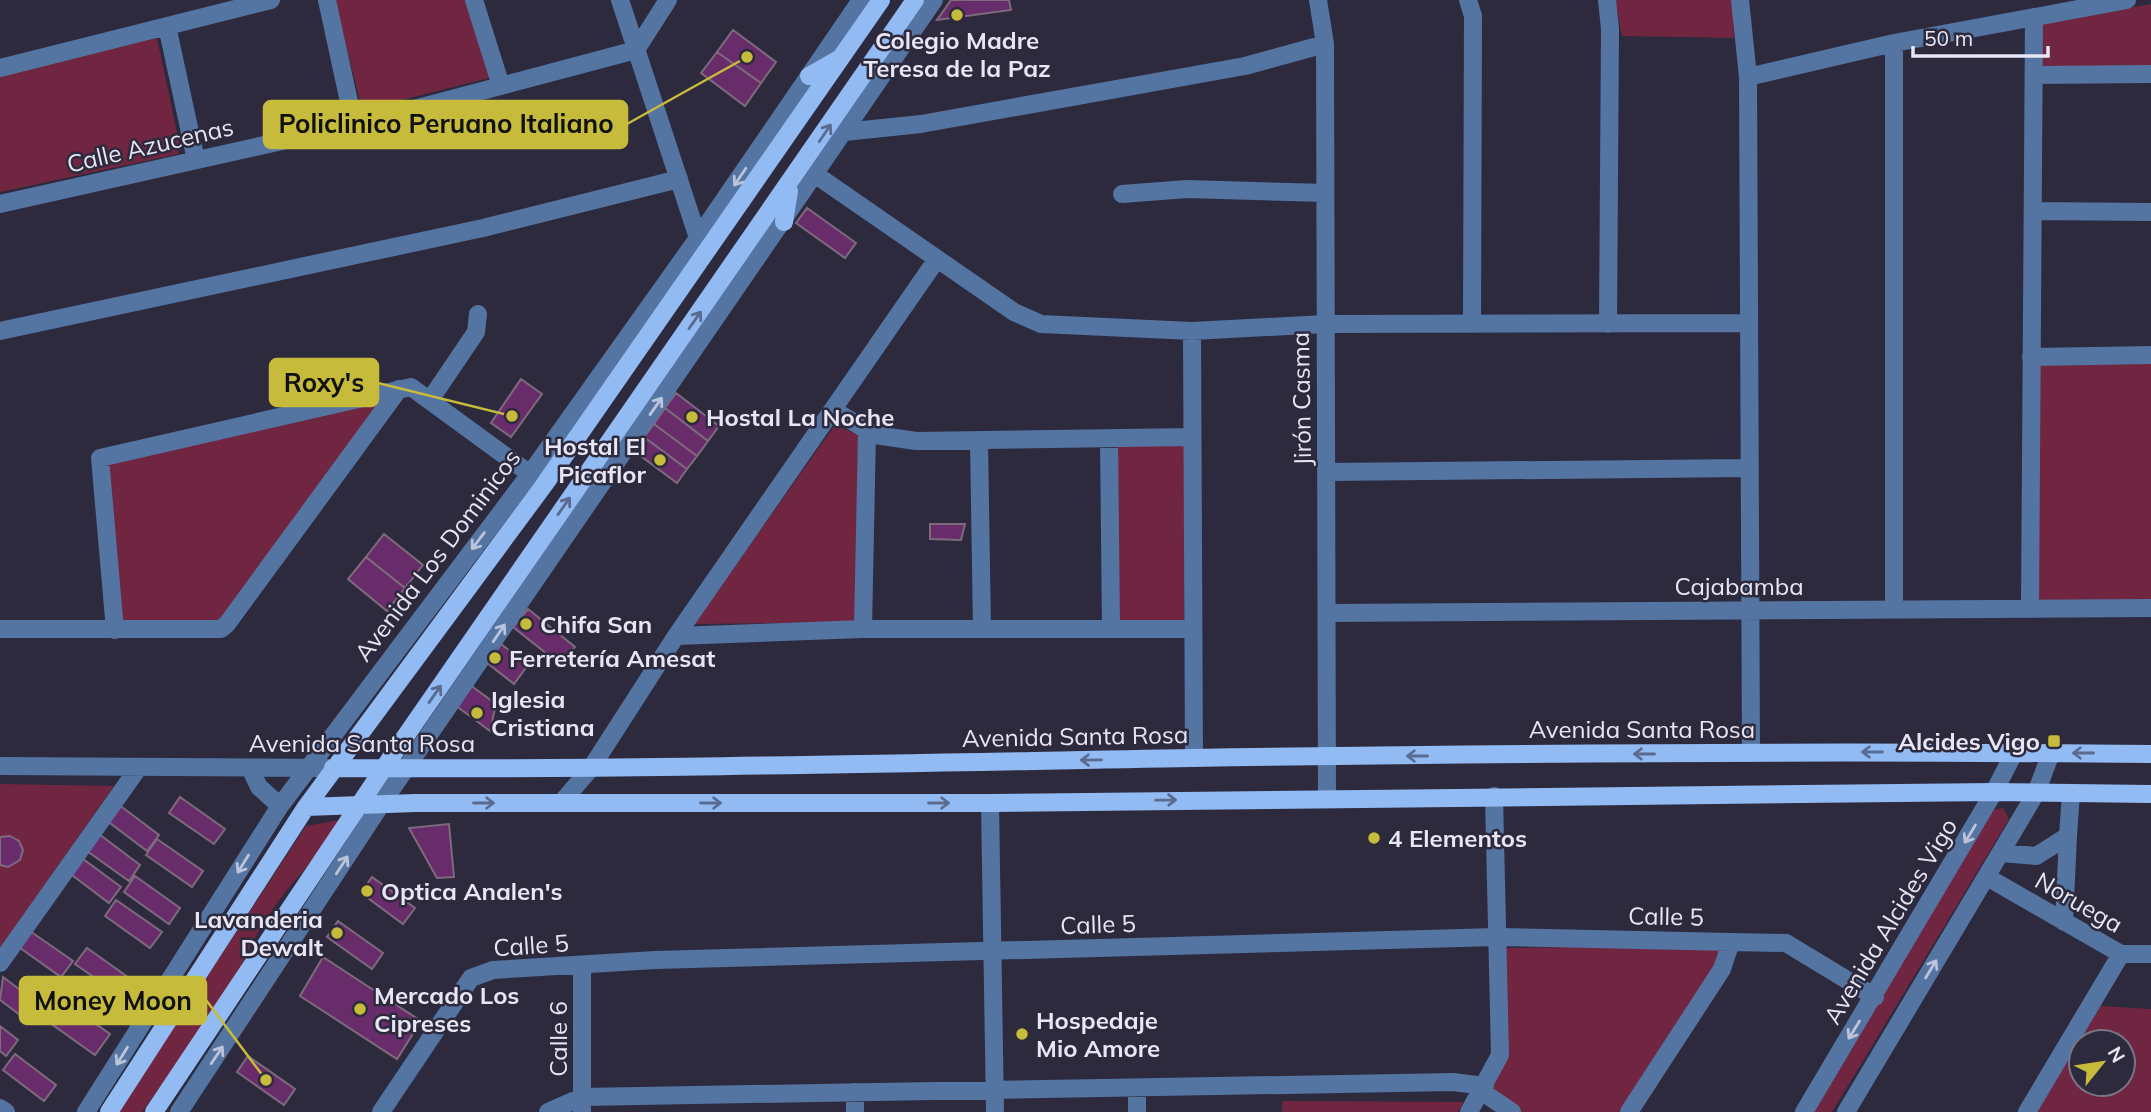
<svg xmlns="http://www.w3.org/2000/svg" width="2151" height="1112" font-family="Mulish,sans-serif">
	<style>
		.green { fill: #702641; fill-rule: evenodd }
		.building { fill: #682c6a; stroke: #7d6b7d; stroke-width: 2 }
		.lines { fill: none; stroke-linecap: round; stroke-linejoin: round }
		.minor { stroke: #5474a2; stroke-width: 18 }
		.major { stroke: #92baf3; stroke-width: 18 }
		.oneway { stroke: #5a6b8f }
		.oneway2 { stroke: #bcc4db }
		.poi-dot { fill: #c7bb3b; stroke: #2d2a3e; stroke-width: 2.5 }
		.labels { text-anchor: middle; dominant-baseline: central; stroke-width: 5; stroke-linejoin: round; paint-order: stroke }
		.poi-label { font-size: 24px; font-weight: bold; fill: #e8e6f4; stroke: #2d2a3e; text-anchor: start }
		.street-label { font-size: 24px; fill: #e8e6f4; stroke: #2d2a3e }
		.leader { fill: none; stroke: #c7bb3b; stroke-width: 2.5 }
		.callout-dot { fill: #c7bb3b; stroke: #2d2a3e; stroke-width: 2.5 }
		.callout { fill: #c7bb3b; stroke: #c7bb3b; stroke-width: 2.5 }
		.callout-label { font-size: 26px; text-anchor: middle; font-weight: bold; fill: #111 }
	</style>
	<rect width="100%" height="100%" fill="#2d2a3e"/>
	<path class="green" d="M335,0H472L497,76L362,110Z
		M1615,0H1733L1734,38L1622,36Z
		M2151,4V66L2042,67V23Z
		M157,38L180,147L178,154L0,192V74Z
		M2151,355V608H2030L2031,357Z
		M380,402L219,623L121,624L107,463Z
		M835,425L858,435L855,622L694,624Z
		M1185,444L1184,621H1118L1117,447Z
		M0,784L114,786L0,948Z
		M2003,808L2009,819L1832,1112H1810L1992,810Z
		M339,820C325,847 306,867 287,890C265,917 245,953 233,985L142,1112H118L306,826Z
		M1727,945L1624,1112H1522L1488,1089L1501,948Z
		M2100,1006L2151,1009V1112H2034ZM2081,1042H2123V1084H2081Z
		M1282,1101L1464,1102L1458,1112H1282Z"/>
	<path class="building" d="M951,0H1009L1011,10L937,20Z
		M733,30L776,62L761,83L717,52Z
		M717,52L761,83L745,106L701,73Z
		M807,208L856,243L845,258L796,223Z
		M521,379L542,394L511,437L491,423Z
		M676,393L719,426L708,441L665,408Z
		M665,408L708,441L697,456L654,424Z
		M654,424L697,456L687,469L644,437Z
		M644,437L687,469L677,483L634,451Z
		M930,524H965L961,540L930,539Z
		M384,534L423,565L405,588L366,557Z
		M366,557L405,588L387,611L348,579Z
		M528,609L575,647L561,665L513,627Z
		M501,644L528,665L514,684L486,662Z
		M470,685L496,704L490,731L455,705Z
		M180,797L225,829L214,844L169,813Z
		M118,804L159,835L147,851L106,820Z
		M449,824L454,877L437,878L409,828Z
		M99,834L140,865L129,881L87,851Z
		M10,836L19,841L23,850L20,860L8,867L0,865V837Z
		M157,839L203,871L192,887L146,855Z
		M79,856L121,887L109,903L68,872Z
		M135,876L180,908L169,924L124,892Z
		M372,877L415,908L403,924L361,893Z
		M116,900L162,932L150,948L105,916Z
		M338,921L383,953L372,969L327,937Z
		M27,929L73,961L61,977L16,945Z
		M87,948L132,980L121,996L75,964Z
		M323,957L421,1021L397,1059L300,996Z
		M3,977L44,1008L32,1024L0,1000Z
		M65,1002L110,1034L95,1055L50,1023Z
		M0,1026L18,1040L6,1056L0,1051Z
		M15,1054L56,1085L44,1101L3,1070Z
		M248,1056L295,1089L284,1105L237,1072Z"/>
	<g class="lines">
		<path class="minor" d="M327,0L354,125
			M474,0L501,86
			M620,0L698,238
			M1318,0L1325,44L1327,798
			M1468,0L1473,16L1472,324
			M1607,0L1610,29L1608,324
			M1740,0L1748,77L1751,753
			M167,26L196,160
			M1894,43V610
			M0,68L271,0
			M2034,75L2151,74
			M1748,77L1894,43L2127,0
			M844,132L921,124L1245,66L1325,44
			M816,175L1014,312L1041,324L1192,331L1325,324L1748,323
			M1122,194L1187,189L1325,193
			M0,204L354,125L636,50L668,0
			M2033,211L2151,212
			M0,331L483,228L679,179
			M1192,331L1194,758
			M2031,357L2151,355
			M430,400L476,332L478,314
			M833,410L875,435L916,441L1192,437
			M1109,438L1111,629
			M979,441L982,629
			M1327,472L1748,468
			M2030,608L2034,17
			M1328,613L2151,608
			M0,629H221L227,624L399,389
			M863,629L867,430
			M115,630L100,458L411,387L530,474
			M676,636L863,629H1192
			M0,766L333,768
			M250,768L259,787L280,806
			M561,803L591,768L676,636L937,259
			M990,803L995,1112
			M2001,853L2036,856L2068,836L2071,793
			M1987,877L2121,954H2151
			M2064,922L2068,836
			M0,963L139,767
			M1481,1091L1512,1112
			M0,1108L6,1112
			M86,1112L280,806L530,474L698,238L861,0
			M179,1112L380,806L934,0
			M381,1112L471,978L493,970L655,960L1497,937L1731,942L1786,943L1875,997
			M548,1112L582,1097L1453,1082L1485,1086
			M582,1112V966
			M855,1112V1092
			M1137,1112V1088
			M1469,1112L1500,1055L1494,796
			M1629,1112L1722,969L1731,942
			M1804,1112L1994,792L2014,753
			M1846,1112L2036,793L2051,753
			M2027,1112L2121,954"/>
		<path class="major" d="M809,76L837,60
			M784,222L789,191
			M333,768C619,770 905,763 1192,758C1511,753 1831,751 2151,754
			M306,807L415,803H990L1994,792L2151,794
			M109,1112L306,807L544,485L881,0
			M154,1112L396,750L915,0"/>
	</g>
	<defs><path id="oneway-shaft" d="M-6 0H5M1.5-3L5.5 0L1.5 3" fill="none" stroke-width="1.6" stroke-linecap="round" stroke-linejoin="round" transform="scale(1.75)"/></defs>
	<g class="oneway">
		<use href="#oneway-shaft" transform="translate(825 133) rotate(-56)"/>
		<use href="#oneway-shaft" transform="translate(695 320) rotate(-55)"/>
		<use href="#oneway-shaft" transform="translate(564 506) rotate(-55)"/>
		<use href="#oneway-shaft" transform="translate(435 694) rotate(-55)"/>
		<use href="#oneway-shaft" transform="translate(1872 752) rotate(180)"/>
		<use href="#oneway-shaft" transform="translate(2083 753) rotate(-180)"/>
		<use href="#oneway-shaft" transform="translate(1644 754) rotate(180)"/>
		<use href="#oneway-shaft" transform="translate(1417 756) rotate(180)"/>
		<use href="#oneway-shaft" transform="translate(1091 760) rotate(179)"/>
		<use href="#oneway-shaft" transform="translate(1166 800) rotate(-1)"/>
		<use href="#oneway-shaft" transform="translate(484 803)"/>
		<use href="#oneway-shaft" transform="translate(711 803)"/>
		<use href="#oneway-shaft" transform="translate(939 803)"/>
	</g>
	<g class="oneway2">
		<use href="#oneway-shaft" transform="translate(740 177) rotate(124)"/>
		<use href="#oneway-shaft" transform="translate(656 406) rotate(-55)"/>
		<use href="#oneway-shaft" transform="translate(478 541) rotate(127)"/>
		<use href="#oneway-shaft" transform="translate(499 633) rotate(-56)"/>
		<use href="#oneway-shaft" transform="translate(1970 834) rotate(121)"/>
		<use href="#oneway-shaft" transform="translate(243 864) rotate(122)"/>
		<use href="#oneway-shaft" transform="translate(342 865) rotate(-57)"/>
		<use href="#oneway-shaft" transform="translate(1931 969) rotate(-59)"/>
		<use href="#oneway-shaft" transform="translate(1854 1030) rotate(122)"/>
		<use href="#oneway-shaft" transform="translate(217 1055) rotate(-56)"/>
		<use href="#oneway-shaft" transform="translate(122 1056) rotate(122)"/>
	</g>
	<g class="poi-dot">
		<circle cx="957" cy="15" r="7"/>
		<circle cx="692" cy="417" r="7"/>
		<circle cx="660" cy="460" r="7"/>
		<circle cx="526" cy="624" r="7"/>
		<circle cx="495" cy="658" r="7"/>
		<circle cx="477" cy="713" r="7"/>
		<rect x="2047" y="734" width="14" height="14" rx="3.5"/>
		<circle cx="1374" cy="838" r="7"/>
		<circle cx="367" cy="891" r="7"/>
		<circle cx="337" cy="933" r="7"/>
		<circle cx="360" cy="1009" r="7"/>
		<circle cx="1022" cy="1034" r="7"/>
	</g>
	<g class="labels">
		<g class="poi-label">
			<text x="957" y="40" text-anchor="middle">Colegio Madre<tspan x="957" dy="28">Teresa de la Paz</tspan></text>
			<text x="706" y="417">Hostal La Noche</text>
			<text x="646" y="446" text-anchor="end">Hostal El<tspan x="646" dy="28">Picaflor</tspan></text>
			<text x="540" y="624">Chifa San</text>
			<text x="509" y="658">Ferretería Amesat</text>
			<text x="491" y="699">Iglesia<tspan x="491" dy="28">Cristiana</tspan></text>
			<text x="2040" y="741" text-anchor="end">Alcides Vigo</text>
			<text x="1388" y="838">4 Elementos</text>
			<text x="381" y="891">Optica Analen's</text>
			<text x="323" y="919" text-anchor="end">Lavanderia<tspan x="323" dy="28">Dewalt</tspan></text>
			<text x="374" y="995">Mercado Los<tspan x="374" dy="28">Cipreses</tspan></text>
			<text x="1036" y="1020">Hospedaje<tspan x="1036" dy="28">Mio Amore</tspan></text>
		</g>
		<g class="street-label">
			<text transform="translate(150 145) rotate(-13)">Calle Azucenas</text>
			<text transform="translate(1301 399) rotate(-91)">Jirón Casma</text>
			<text transform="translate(437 555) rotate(-53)">Avenida Los Dominicos</text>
			<text x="1739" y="586">Cajabamba</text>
			<text x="1642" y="729">Avenida Santa Rosa</text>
			<text transform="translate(1075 736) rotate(-1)">Avenida Santa Rosa</text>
			<text x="362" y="743">Avenida Santa Rosa</text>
			<text transform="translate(2079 902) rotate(30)">Noruega</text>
			<text transform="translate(1666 916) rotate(1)">Calle 5</text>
			<text transform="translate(1890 921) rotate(-59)">Avenida Alcides Vigo</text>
			<text transform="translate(1098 924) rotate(-2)">Calle 5</text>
			<text transform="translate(531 945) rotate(-4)">Calle 5</text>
			<text transform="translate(558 1039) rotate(-90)">Calle 6</text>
		</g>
	</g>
	<path class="leader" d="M747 57L627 124M512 416L378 383M266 1080L206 1000"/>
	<g class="callout-dot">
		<circle cx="747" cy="57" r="7"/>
		<circle cx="512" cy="416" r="7"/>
		<circle cx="266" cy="1080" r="7"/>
	</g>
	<g class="callout">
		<rect x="264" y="101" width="363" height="47" rx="7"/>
		<rect x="270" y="359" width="108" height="47" rx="7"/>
		<rect x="20" y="977" width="186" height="47" rx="7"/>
	</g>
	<g class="callout-label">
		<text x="446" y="133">Policlinico Peruano Italiano</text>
		<text x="324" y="392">Roxy's</text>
		<text x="113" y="1010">Money Moon</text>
	</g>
	<g transform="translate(2102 1063) rotate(60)"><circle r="33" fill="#2d2a3e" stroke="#787587" stroke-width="2"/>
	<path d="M0-5L12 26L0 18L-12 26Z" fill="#c7bb3b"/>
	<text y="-10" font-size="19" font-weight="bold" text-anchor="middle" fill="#e8e6f4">N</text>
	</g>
	<path d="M1913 46v10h135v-10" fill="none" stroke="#e8e6f4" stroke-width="3.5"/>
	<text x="1924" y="46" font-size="21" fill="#e8e6f4" stroke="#2d2a3e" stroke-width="5" paint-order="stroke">50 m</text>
</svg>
